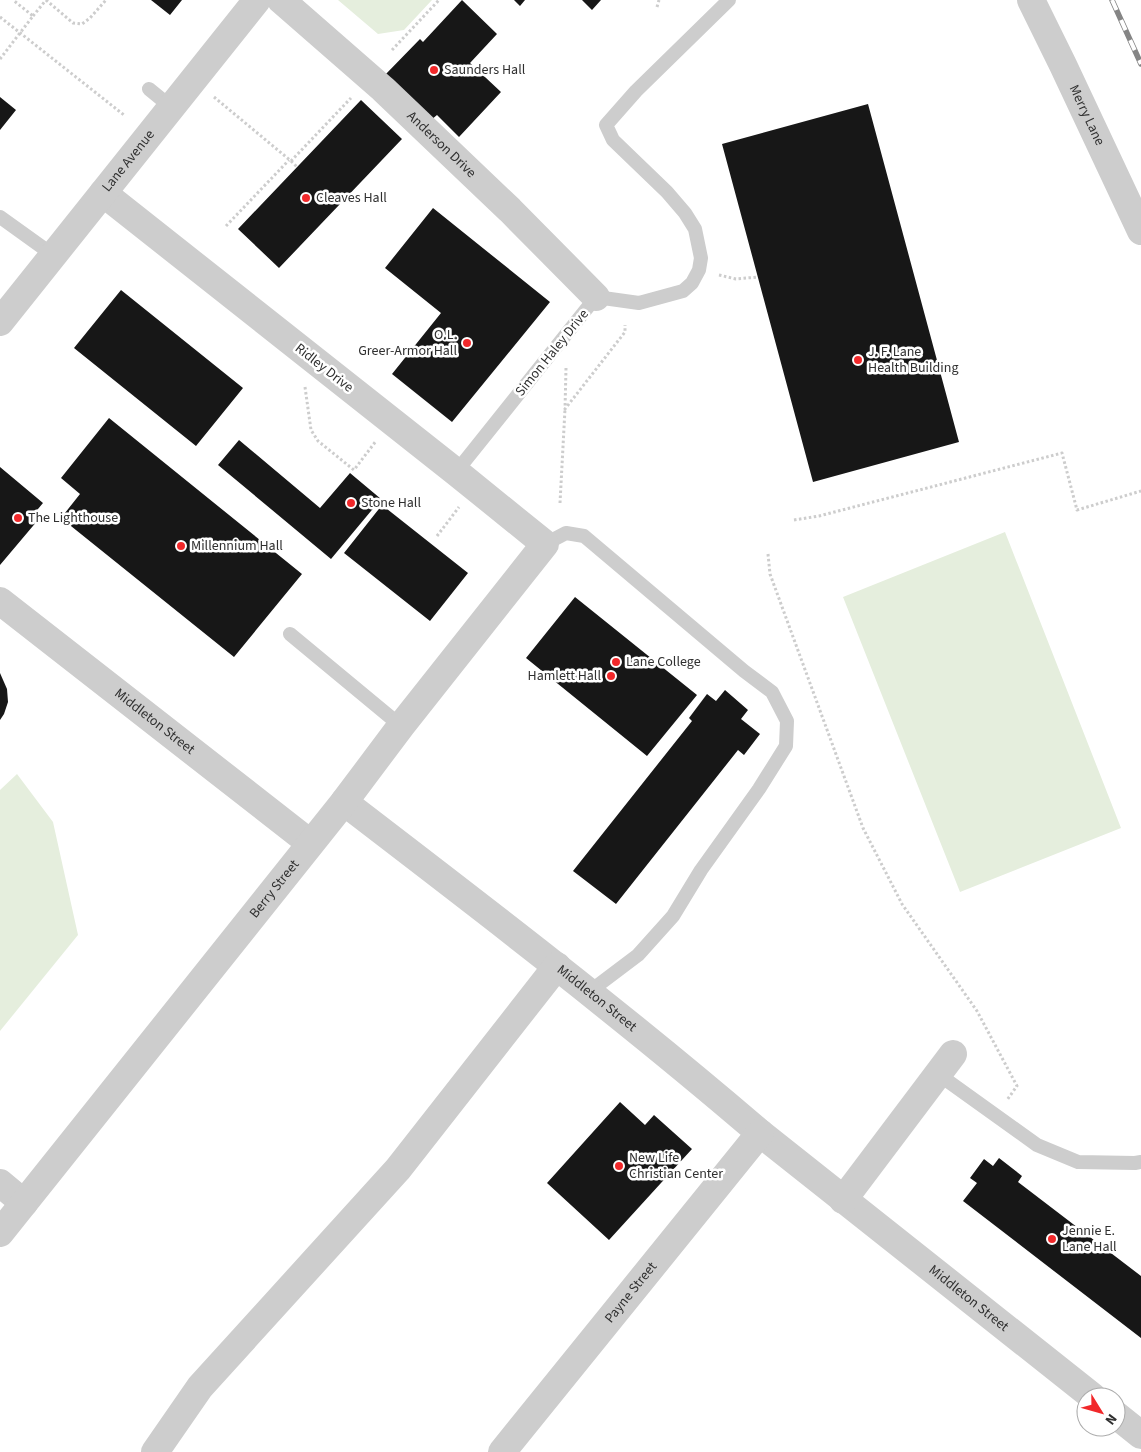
<svg xmlns="http://www.w3.org/2000/svg" width="1141" height="1452" font-family="'Source Sans 3',sans-serif">
	<style>
		.green { fill: #e5eedd }
		.building { fill: #171717 }
		.lines { fill: none; stroke-linecap: round; stroke-linejoin: round }
		.path { stroke: #cdcdcd; stroke-width: 3; stroke-dasharray: 2.5 2.5; stroke-linecap: butt }
		.service { stroke: #cdcdcd; stroke-width: 14 }
		.minor { stroke: #cdcdcd; stroke-width: 28 }
		.tertiary { stroke: #cdcdcd; stroke-width: 28 }
		.rail-casing { stroke: #858585; stroke-width: 5.5 }
		.rail { stroke: #fff; stroke-width: 4; stroke-dasharray: 11; stroke-linecap: butt }
		.poi-dot { fill: #f1282a; stroke: #fff; stroke-width: 2 }
		.labels { text-anchor: middle; dominant-baseline: central; stroke-width: 5; stroke-linejoin: round; paint-order: stroke }
		.poi-label { font-size: 14px; fill: #303030; stroke: #fff; text-anchor: start }
		.street-label { font-size: 14px; fill: #303030; stroke: #fff }
	</style>
	<rect width="100%" height="100%" fill="#fff"/>
	<path class="green" d="M338,0H432L404,30L378,34Z
		M1005,532L1121,828L960,892L843,597Z
		M17,774L53,822L78,935L0,1031V790Z"/>
	<path class="building" d="M151,0H182L170,15Z
		M462,0L497,34L470,63L501,92L459,137L437,115L431,120L384,76L420,39L423,42Z
		M514,0H525L520,6Z
		M582,0H601L592,10Z
		M0,97L16,110L0,130Z
		M361,100L402,139L279,268L238,229Z
		M868,104L959,442L813,482L722,144Z
		M433,208L550,302L452,422L392,374L441,313L385,268Z
		M121,290L243,388L196,446L74,348Z
		M109,418L302,574L234,657L61,518L80,494L61,478Z
		M239,440L320,508L350,473L381,499L331,559L218,465Z
		M0,467L43,503L33,515L38,520L0,565Z
		M382,505L468,573L430,621L344,553Z
		M575,597L697,695L647,756L526,658Z
		M0,673L7,689L8,702L4,714L0,720Z
		M725,690L748,710L741,719L760,734L744,755L738,750L616,904L573,871L692,721L689,718L707,694L716,701Z
		M620,1102L645,1125L654,1115L692,1149L609,1240L547,1183Z
		M999,1158L1022,1176L1018,1182L1141,1276V1338L963,1201L977,1183L970,1178L984,1159L993,1166Z"/>
	<g class="lines">
		<path class="path" d="M46,0L73,23L82,24L90,18L106,0
			M657,7L659,0
			M33,16L46,0
			M0,17L124,115
			M392,50L439,0
			M0,59L33,16L13,0
			M214,97L291,161L351,98
			M291,161L297,167
			M226,226L289,160
			M719,275L736,279L758,277
			M566,368L565,409L625,332V325
			M305,387L311,430L318,441L354,470L376,441
			M560,503L565,409
			M794,520L819,516L1062,453L1077,510L1141,491
			M437,536L459,507
			M768,554L770,574L863,828L902,904L977,1011L1017,1086L1007,1100"/>
		<path class="service" d="M149,89L171,107
			M0,217L53,255
			M456,472L596,297L639,303L683,291L692,283L699,270L701,258L695,229L685,213L667,192L613,140L606,125L636,91L729,0
			M545,544L566,533L584,536L744,671L772,692L787,721L786,746L759,789L701,870L673,916L638,955L589,992
			M290,634L401,726
			M938,1074L1037,1145L1078,1162L1135,1163L1141,1162"/>
		<g class="minor">
			<path id="s1" d="M281,0L383,89L510,210L596,297"/>
			<path id="s2" d="M1031,0L1063,65L1141,231"/>
			<path id="s3" d="M0,601L310,843"/>
			<path id="s4" d="M344,802C485,910 626,1018 760,1133L1093,1397"/>
			<path d="M0,1183L24,1203"/>
			<path d="M843,1200L953,1054"/>
			<path id="s5" d="M0,1233L344,802L401,726L545,544L456,472L103,193"/>
			<path d="M1116,1415L1141,1435"/>
			<path d="M155,1452L200,1387L398,1169L557,966"/>
			<path id="s6" d="M502,1452L760,1133"/>
		</g>
		<path class="tertiary" id="s7" d="M0,322L257,0"/>
		<defs>
			<path id="rail" d="M1112,0L1141,64"/>
		</defs>
		<use href="#rail" class="rail-casing"/>
		<use href="#rail" class="rail"/>
	</g>
	<g class="poi-dot">
		<circle cx="434" cy="70" r="5"/>
		<circle cx="306" cy="198" r="5"/>
		<circle cx="467" cy="343" r="5"/>
		<circle cx="858" cy="360" r="5"/>
		<circle cx="351" cy="503" r="5"/>
		<circle cx="18" cy="518" r="5"/>
		<circle cx="181" cy="546" r="5"/>
		<circle cx="616" cy="662" r="5"/>
		<circle cx="611" cy="676" r="5"/>
		<circle cx="619" cy="1166" r="5"/>
		<circle cx="1052" cy="1239" r="5"/>
	</g>
	<g class="labels">
		<g class="poi-label">
			<text x="444" y="70">Saunders Hall</text>
			<text x="316" y="198">Cleaves Hall</text>
			<text x="457" y="335" text-anchor="end">O.L.<tspan x="457" dy="16">Greer-Armor Hall</tspan></text>
			<text x="868" y="352">J. F. Lane<tspan x="868" dy="16">Health Building</tspan></text>
			<text x="361" y="503">Stone Hall</text>
			<text x="28" y="518">The Lighthouse</text>
			<text x="191" y="546">Millennium Hall</text>
			<text x="626" y="662">Lane College</text>
			<text x="601" y="676" text-anchor="end">Hamlett Hall</text>
			<text x="629" y="1158">New Life<tspan x="629" dy="16">Christian Center</tspan></text>
			<text x="1062" y="1231">Jennie E.<tspan x="1062" dy="16">Lane Hall</tspan></text>
		</g>
		<g class="street-label">
			<text stroke="none"><textPath href="#s2" startOffset="128">Merry Lane</textPath></text>
			<text stroke="none"><textPath href="#s1" startOffset="216">Anderson Drive</textPath></text>
			<text stroke="none"><textPath href="#s7" startOffset="206">Lane Avenue</textPath></text>
			<text transform="translate(552 353) rotate(-51)">Simon Haley Drive</text>
			<text transform="translate(324 368) rotate(38)">Ridley Drive</text>
			<text stroke="none"><textPath href="#s3" startOffset="196">Middleton Street</textPath></text>
			<text stroke="none"><textPath href="#s5" startOffset="440">Berry Street</textPath></text>
			<text stroke="none"><textPath href="#s4" startOffset="320">Middleton Street</textPath></text>
			<text stroke="none"><textPath href="#s6" startOffset="205">Payne Street</textPath></text>
			<text stroke="none"><textPath href="#s4" startOffset="798">Middleton Street</textPath></text>
		</g>
	</g>
	<g transform="translate(1101 1412) rotate(127)"><circle r="24" fill="#ffffff" stroke="#acacac"/>
	<path d="M0-4L9 19L0 12L-9 19Z" fill="#f1282a"/>
	<text y="-8" font-size="14" font-weight="bold" text-anchor="middle" fill="#303030">N</text>
	</g>
</svg>
